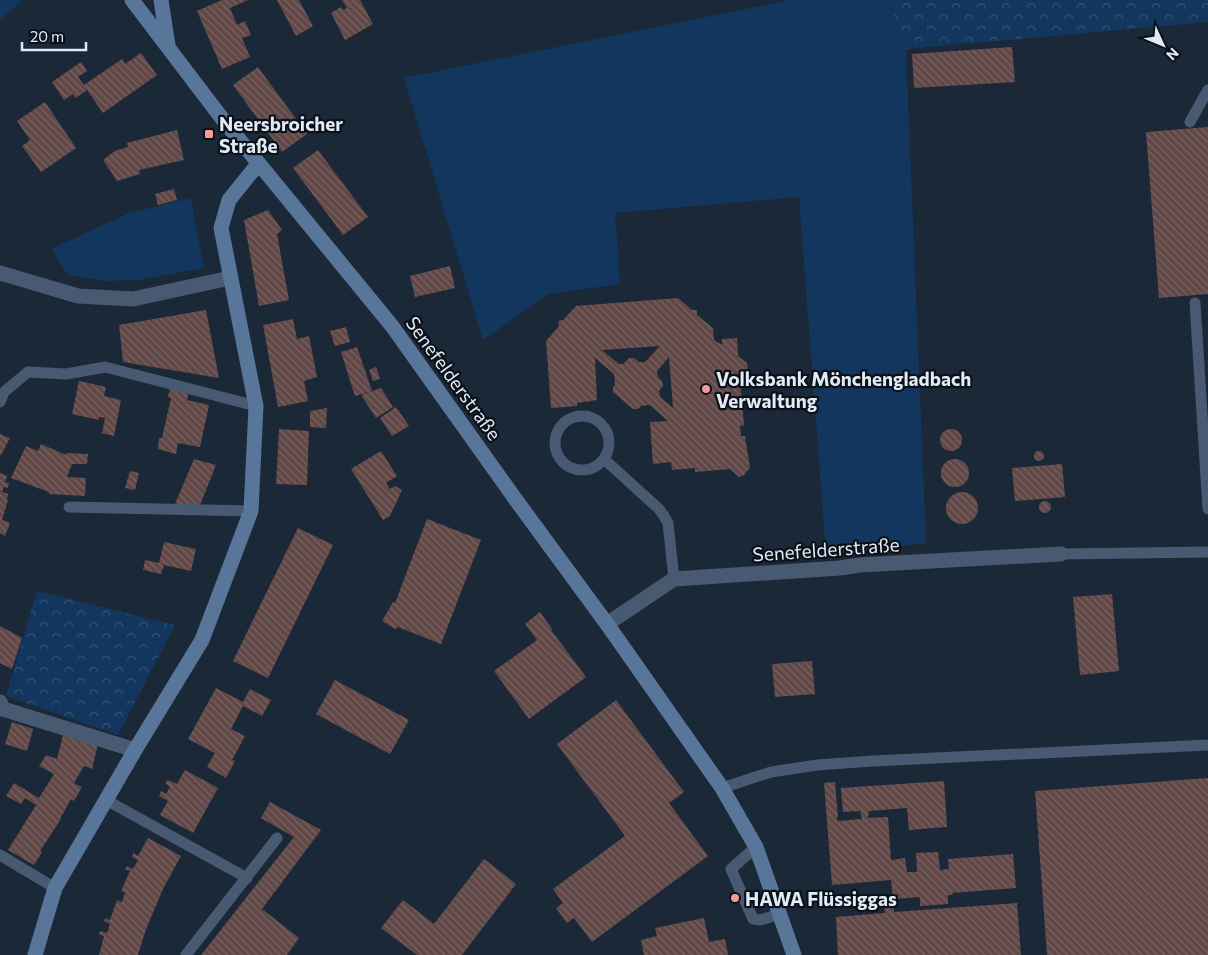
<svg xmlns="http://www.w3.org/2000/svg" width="1208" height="955" font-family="Commissioner,sans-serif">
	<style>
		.grass { fill: #13365e }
		.forest { fill: url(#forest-crowns) }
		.building { fill: url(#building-back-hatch); fill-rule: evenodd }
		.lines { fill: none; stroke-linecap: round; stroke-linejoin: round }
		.lane { stroke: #475a71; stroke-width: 11 }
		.street { stroke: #475a71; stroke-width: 15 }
		.secondary { stroke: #58769a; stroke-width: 15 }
		.poi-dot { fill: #f59b97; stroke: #0b1118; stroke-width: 2 }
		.labels { text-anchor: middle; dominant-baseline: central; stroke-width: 4.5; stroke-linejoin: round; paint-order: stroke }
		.poi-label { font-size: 19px; font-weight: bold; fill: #e2ebf5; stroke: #0b1118; text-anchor: start }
		.street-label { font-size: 19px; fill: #e2ebf5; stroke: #0b1118 }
	</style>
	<defs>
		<pattern id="forest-crowns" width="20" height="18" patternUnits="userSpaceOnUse" patternTransform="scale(1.25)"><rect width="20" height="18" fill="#13365e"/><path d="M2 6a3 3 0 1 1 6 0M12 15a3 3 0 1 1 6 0" fill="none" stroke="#355376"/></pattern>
		<pattern id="building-back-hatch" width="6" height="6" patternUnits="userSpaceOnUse" patternTransform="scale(1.25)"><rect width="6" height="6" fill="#614847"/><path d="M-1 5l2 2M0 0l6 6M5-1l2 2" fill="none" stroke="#776362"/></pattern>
	</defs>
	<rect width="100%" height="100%" fill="#1b2838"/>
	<path class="grass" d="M0,0H23L0,20Z
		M790,0H889L906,49L926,543L826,554L799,197L615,213L620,284L549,294L483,340L404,78Z
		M191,198L204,268L139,280L104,281L68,275L51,249L129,213Z"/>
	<path class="forest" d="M889,0H1208V22L906,49Z
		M37,591L175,625L118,735L6,696Z"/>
	<path class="building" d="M222,0H248L230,8L237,25L245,21L251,35L242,38L250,57L222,69L197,11Z
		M277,0H299L313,26L296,36Z
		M342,0H360L373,24L345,40L331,13L341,7L343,10L347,8Z
		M1012,47L1015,82L914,88L912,54Z
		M141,53L157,75L103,113L87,90L76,98L73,94L64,100L52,82L81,62L87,71L78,77L84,85L122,59L125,64Z
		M258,67L307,134L282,152L233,85Z
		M45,102L76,148L41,172L22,146L30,140L17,121Z
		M1208,127V294L1159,298L1146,132Z
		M177,130L184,160L139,170L140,174L117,181L103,160L115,151L128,147L127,143Z
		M318,150L368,217L343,235L293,168Z
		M174,189L177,200L158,205L155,194Z
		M268,210L282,230L277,234L289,300L259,306L244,220Z
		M450,266L455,288L415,297L410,276Z
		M678,298L692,310H697V315L713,328L714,340L722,345V339L737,338L738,356L747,363L748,369L740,378L744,426L740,425L741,436H745L750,468L743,476L739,477L730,469L695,472V468L672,470L671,462L653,464L650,422L668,421L650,405L641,406L638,409H633L613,392V387L615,385L614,374L595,358L597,400L577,403V406L551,408L546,341L559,326L558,321L563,320L576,306ZM660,346L645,362H639L634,358H629L623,364H619L602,350ZM669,357L673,408L660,397L659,391L663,386L662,381L658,377L657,371Z
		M206,310L219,378L123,362L119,325Z
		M293,319L297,339L309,336L317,377L304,381L308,401L278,407L263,325Z
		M346,327L350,342L335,346L330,331Z
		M357,347L372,391L355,396L346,368L341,352Z
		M376,367L380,379L373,381L369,370Z
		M79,381L106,387L104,396L121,400L114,436L102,433L105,418L99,417V420L72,414Z
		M170,387L189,391L187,400L209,405L200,447L178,443L176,454L158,449L159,438H162L171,398L168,397Z
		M381,388L393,407L376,418L361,395Z
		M396,407L409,426L392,436L380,418Z
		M327,408L326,428L310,427V411Z
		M940 440a11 11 0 1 1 22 0a11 11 0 1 1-22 0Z
		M279,429L309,431L307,485L276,484Z
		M0,434L10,438L1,455H0Z
		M41,444L66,455V453L88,454L87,464H72L67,477L86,478L85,496L49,494V492L11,478L26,446L38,451Z
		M381,451L397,476L386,483L390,489L395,486L402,490L390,516L383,520L351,469Z
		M1034 456a5 5 0 1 1 10 0a5 5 0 1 1-10 0Z
		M194,459L216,465L200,505L175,504Z
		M941 473a14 14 0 1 1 28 0a14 14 0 1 1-28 0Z
		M1062,464L1065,497L1015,501L1012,468Z
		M130,471L139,473L135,490L125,488Z
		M0,473L7,476L5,482L9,483L8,488L4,487L2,492L8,494L7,500H8L2,520L10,523L5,536L0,533Z
		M946 508a16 16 0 1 1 32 0a16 16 0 1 1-32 0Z
		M1039 507a6 6 0 1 1 12 0a6 6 0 1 1-12 0Z
		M427,519L481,540L441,644L398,627L395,629L382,621L393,602L395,603Z
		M298,528L333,545L268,678L233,661Z
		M164,542L196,549L191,571L164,565L161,574L143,570L145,560L159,563Z
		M1112,594L1119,671L1080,675L1073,597Z
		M540,612L552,629L551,630L586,677L529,719L494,671L537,640L525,624Z
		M0,626L22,638L12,669L0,663Z
		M812,661L815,694L775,697L772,664Z
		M335,680L409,720L390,754L316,714Z
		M216,688L243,702L250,689L271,700L262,716L243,706L231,729L245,736L232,760L235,761L226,778L207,767L215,753L188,739Z
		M616,700L684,792L669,803L708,856L592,942L574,918L567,923L556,908L563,903L553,889L625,836L557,744Z
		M12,722L33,729L27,751L5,744Z
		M63,735L98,744L92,769L84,766L74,783L82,787L74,801L71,799L60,819H61L40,851L42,852L34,865L8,850L36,805L25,798L21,804L6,796L14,783L39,798L54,774L39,766L46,755L57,759Z
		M185,770L218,788L193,833L160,815L168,801L159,796L161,791L166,794L170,787L165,783L168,780L177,784Z
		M1208,778V955H1047L1035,791Z
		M944,781L947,827L909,830L907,808L869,811L868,818L888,817L891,860L905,858L907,872H917L916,853L938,852L940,870L949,869L948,859L1013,854L1016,888L952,893L953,895H948V904L920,906V897L893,899L891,880L832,885L824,783L835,782L838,817H837V821L862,819L860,811L843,812L841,788Z
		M270,802L321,830L262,909L299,938L287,955H201L294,837L261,818Z
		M148,838L181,856L164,887L154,910L145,932L138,955H99L104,936L99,934L100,931L107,933L110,924L104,921L105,918L110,920L117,900L122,902L125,892L121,891L130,871L125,869L127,866L133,869L138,860L132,857L133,853L138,856Z
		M484,859L516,884L462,955H417L381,928L403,900L434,924Z
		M884,899H893L894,912L1017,903L1021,955H838L836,917L885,913Z
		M704,918L709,942L725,939L728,955H644L641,940L657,936L655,928Z"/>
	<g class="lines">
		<path class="lane" d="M1190,122L1208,90
			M1195,303L1208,509
			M0,402L4,392L28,372L66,374L105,367L256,406
			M555 443a27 27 0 1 1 54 0a27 27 0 1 1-54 0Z
			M604,459L659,509L664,516L668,523L674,579
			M69,507L251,511
			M1061,554L1208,552
			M722,788L771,772L817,765L873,761L1208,745
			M106,800L247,878
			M756,847L731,869L753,919L760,920L780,914
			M0,855L55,888
			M186,955L277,838"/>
		<path class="street" d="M0,273L78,296L133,299L230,278
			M607,624L674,579L840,568L860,565L1061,554
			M0,702L3,709L135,750"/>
		<path class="secondary" d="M132,0L224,121L392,326L516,500L607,624L722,788L756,847L794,955
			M161,0L168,46
			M35,955L55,888L135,750L202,640L251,511L256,406L221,228L229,200L258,164"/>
	</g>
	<g class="poi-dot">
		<rect x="204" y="129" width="10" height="10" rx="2.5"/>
		<circle cx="706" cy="389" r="5"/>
		<circle cx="735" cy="898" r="5"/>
	</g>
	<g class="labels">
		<g class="poi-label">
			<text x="219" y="123">Neersbroicher<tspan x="219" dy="22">Straße</tspan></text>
			<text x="716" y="378">Volksbank Mönchengladbach<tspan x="716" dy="22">Verwaltung</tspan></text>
			<text x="745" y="898">HAWA Flüssiggas</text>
		</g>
		<g class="street-label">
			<text transform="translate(454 378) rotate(54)">Senefelderstraße</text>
			<text transform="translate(826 549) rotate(-4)">Senefelderstraße</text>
		</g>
	</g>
	<g transform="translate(1163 45) rotate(134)" stroke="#0b1118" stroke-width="4" paint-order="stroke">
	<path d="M0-4L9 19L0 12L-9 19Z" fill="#e2ebf5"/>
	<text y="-8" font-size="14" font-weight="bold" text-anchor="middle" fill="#e2ebf5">N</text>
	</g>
	<path d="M22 42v8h64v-8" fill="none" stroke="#e2ebf5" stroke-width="2.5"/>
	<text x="30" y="42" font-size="15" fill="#e2ebf5" stroke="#0b1118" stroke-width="4" paint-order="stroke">20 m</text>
</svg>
